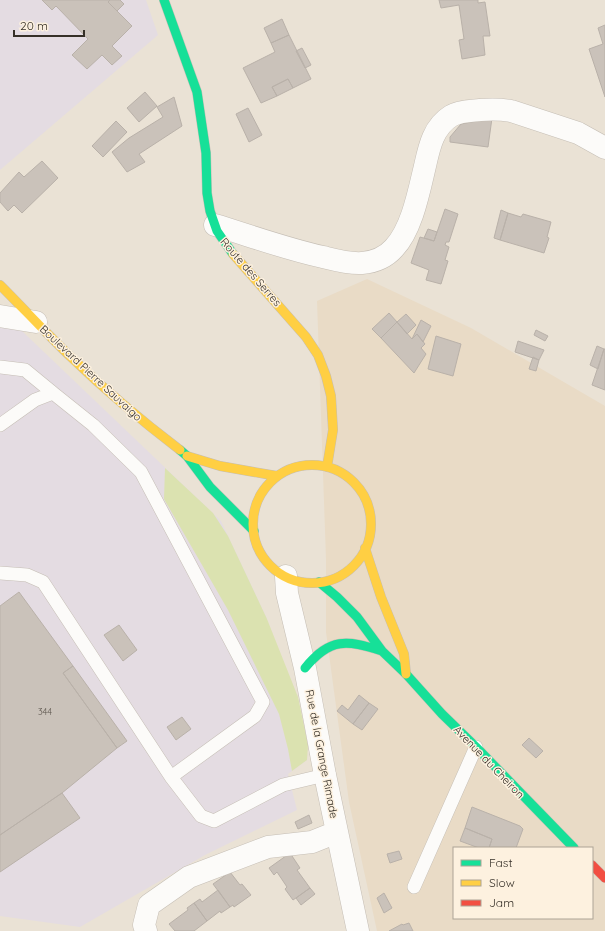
<svg xmlns="http://www.w3.org/2000/svg" width="605" height="931" font-family="Quicksand,sans-serif">
	<style>
		.commercial { fill: #e4dce2 }
		.built { fill: #e9dbc6; fill-rule: evenodd }
		.green { fill: #dbe2b0 }
		.building { fill: #cac2ba; stroke: #b9b1a9 }
		.lines { fill: none; stroke-linecap: round; stroke-linejoin: round }
		.lane-casing { stroke: #c5beb5; stroke-width: 14 }
		.street-casing { stroke: #c5beb5; stroke-width: 23 }
		.fast-casing { stroke: #c5beb5; stroke-width: 10 }
		.slow-casing { stroke: #c5beb5; stroke-width: 10 }
		.jam-casing { stroke: #c5beb5; stroke-width: 10 }
		.lane { stroke: #fcfbf9; stroke-width: 13 }
		.street { stroke: #fcfbf9; stroke-width: 22 }
		.fast { stroke: #16e098; stroke-width: 9 }
		.slow { stroke: #ffcf43; stroke-width: 9 }
		.jam { stroke: #f24e42; stroke-width: 9 }
		.labels { text-anchor: middle; dominant-baseline: central; stroke-width: 3; stroke-linejoin: round; paint-order: stroke }
		.number-label { font-size: 9px; fill: #5b544c }
		.street-label { font-size: 11px; fill: #363028; stroke: #fdf1df }
	</style>
	<rect width="100%" height="100%" fill="#eae2d5"/>
	<path class="commercial" d="M0,0H146L158,35L0,170Z
		M0,310L221,521L267,619L307,760L288,774L297,810L205,855L80,927L0,916Z"/>
	<path class="built" d="M367,279L471,328L605,406V931H377L349,802L326,632V559L317,301ZM454,848H592V918H454Z"/>
	<path class="green" d="M165,468L213,513L228,536L267,619L298,697L308,745L307,760L292,771L288,749L279,714L228,610L164,499Z"/>
	<path class="building" d="M42,0H110L108,2L132,26L112,46L122,56L112,65L102,55L87,69L72,55L88,39L56,6L52,10Z
		M110,0H120L124,4L117,11L108,2Z
		M439,0H478V3L485,2L490,36H483L485,55L462,59L459,40L464,39L459,5L441,8Z
		M282,19L289,35L271,43L264,28Z
		M605,25V97L589,49L603,44L598,28Z
		M289,35L311,79L293,88L288,79L272,87L277,96L261,103L243,68L275,52L271,43Z
		M302,48L311,65L305,68L296,51Z
		M288,79L293,88L277,96L272,87Z
		M145,92L157,106L139,122L127,108Z
		M174,97L182,126L139,154L145,162L127,172L112,152L129,138L163,117L157,107Z
		M248,108L262,135L249,142L236,114Z
		M492,118L488,147L450,142V137L461,124Z
		M116,121L127,132L103,157L92,146Z
		M42,161L58,178L22,213L14,205L8,211L0,202V193L19,172L24,177Z
		M445,209L458,214L449,242H446L445,245L449,247L445,260L448,261L441,284L426,280L429,270L411,263L420,237L434,241Z
		M501,210L508,213L500,240L494,238Z
		M508,213L521,217L523,214L551,222L547,237L549,238L544,253L500,240Z
		M428,229L437,232L434,241L424,238Z
		M389,313L397,322L381,338L372,329Z
		M406,314L416,325L407,334L397,322Z
		M421,320L431,326L423,342L417,334L412,339Z
		M397,322L412,339L417,334L425,344L421,348L426,354L414,373L381,338Z
		M536,330L548,336L545,341L534,335Z
		M436,336L461,344L453,376L428,369Z
		M518,341L544,350L539,360L515,352Z
		M597,346L604,349L598,369L590,365Z
		M604,349H605V390L592,385Z
		M533,357L539,360L536,371L529,369Z
		M19,592L73,666L63,673L117,748L62,793L0,835V606Z
		M119,625L137,650L123,661L104,635Z
		M73,666L127,741L117,748L63,673Z
		M359,695L369,703L353,724L337,711L342,705L348,710Z
		M369,703L378,709L362,730L353,724Z
		M182,717L191,729L176,740L167,727Z
		M529,738L543,751L536,758L522,745Z
		M62,793L80,818L0,872V835Z
		M472,807L520,826L523,829L516,848H489L492,839L465,828Z
		M309,815L312,823L298,829L295,822Z
		M465,828L492,839L489,848H479L460,841Z
		M399,851L402,859L390,863L387,854Z
		M290,853L300,868L297,870L310,888L293,900L285,889L287,887L277,872L274,875L269,868Z
		M230,872L240,885L242,884L251,895L234,907L233,905L230,907L213,884Z
		M310,888L315,894L301,905L296,898Z
		M218,890L230,907L221,913L220,911L207,921L194,903L200,899L202,902Z
		M384,893L392,908L384,913L377,898Z
		M194,903L207,921L194,931H175L169,924L188,910L187,908Z
		M409,923L413,931H389L402,924L403,925Z"/>
	<g class="lines">
		<defs>
			<path id="lane" d="M0,367L25,370L53,393
				M0,425L35,400L53,393L93,425L141,472L263,702L255,716L171,777
				M0,573L27,575L43,582L171,777L201,816L214,821L283,785L325,775
				M414,887L476,747"/>
			<path id="street" d="M215,225C251,236 286,249 323,257C335,260 349,264 362,263C374,262 386,257 394,248C412,229 419,191 425,166C429,148 433,127 451,116C459,111 471,111 480,110C491,109 500,109 511,111L578,133L605,148
				M0,316L36,322
				M286,576L287,593L305,668L325,775L358,931
				M146,931L144,925L149,905L189,877L268,847L312,842L337,832"/>
			<path id="fast" d="M164,0L197,92L206,153L207,193L210,211L217,231L233,254
				M180,450L187,456L210,487L254,531
				M319,582L337,597L357,617L382,651L406,674L442,714L476,747L574,848
				M305,668C330,637 347,640 382,651"/>
			<path id="slow" d="M233,254L306,337L318,355L326,376L331,396L333,430L327,467
				M0,285C24,309 47,334 71,357C105,390 142,421 180,450
				M187,456L220,466L277,476
				M253 524a59 59 0 1 1 118 0a59 59 0 1 1-118 0Z
				M365,548L381,597L404,654L406,674"/>
			<path id="jam" d="M592,865L605,878"/>
		</defs>
		<use href="#lane" class="lane-casing"/>
		<use href="#street" class="street-casing"/>
		<use href="#fast" class="fast-casing"/>
		<use href="#slow" class="slow-casing"/>
		<use href="#jam" class="jam-casing"/>
		<use href="#lane" class="lane"/>
		<use href="#street" class="street"/>
		<use href="#fast" class="fast"/>
		<use href="#slow" class="slow"/>
		<use href="#jam" class="jam"/>
	</g>
	<g class="labels">
		<g class="number-label">
			<text x="45" y="711">344</text>
		</g>
		<g class="street-label">
			<text transform="translate(251 272) rotate(49)">Route des Serres</text>
			<text transform="translate(91 373) rotate(43)">Boulevard Pierre Sauvaigo</text>
			<text transform="translate(322 754) rotate(79)">Rue de la Grange Rimade</text>
			<text transform="translate(489 762) rotate(46)">Avenue du Cheiron</text>
		</g>
	</g>
	<rect x="453" y="847" width="140" height="72" fill="#fdf1df" stroke="#ada496"/>
	<rect x="461" y="860" width="20" height="6" fill="#16e098" stroke="#ada496"/>
	<text x="489" y="867" font-size="12" fill="#363028">Fast</text>
	<rect x="461" y="880" width="20" height="6" fill="#ffcf43" stroke="#ada496"/>
	<text x="489" y="887" font-size="12" fill="#363028">Slow</text>
	<rect x="461" y="900" width="20" height="6" fill="#f24e42" stroke="#ada496"/>
	<text x="489" y="907" font-size="12" fill="#363028">Jam</text>
	<path d="M14 30v6h70v-6" fill="none" stroke="#363028" stroke-width="2"/>
	<text x="20" y="30" font-size="12" fill="#363028" stroke="#fdf1df" stroke-width="3" paint-order="stroke">20 m</text>
</svg>
